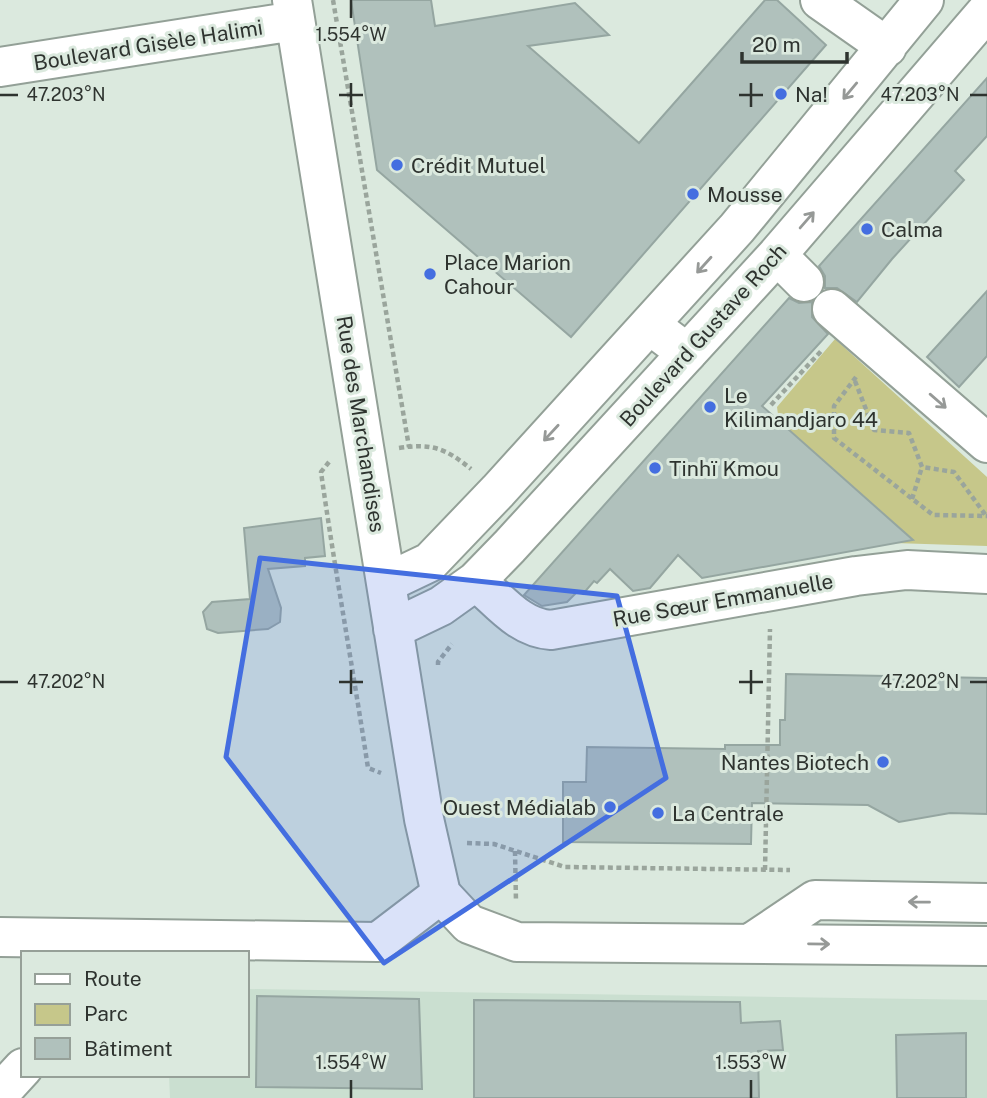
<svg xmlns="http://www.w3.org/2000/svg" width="987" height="1098" font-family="'Public Sans',sans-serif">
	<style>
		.built { fill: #cadfd0 }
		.green { fill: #c6c78a }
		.building { fill: #b0c1bc; stroke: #95a6a1; stroke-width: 2 }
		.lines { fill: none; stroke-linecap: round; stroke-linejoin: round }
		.minor-casing { stroke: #93a097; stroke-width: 42 }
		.major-casing { stroke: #93a097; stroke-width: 42 }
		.path { stroke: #9aa59c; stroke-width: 4.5; stroke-dasharray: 5 3.5; stroke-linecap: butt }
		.minor { stroke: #fff; stroke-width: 38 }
		.major { stroke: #fff; stroke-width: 38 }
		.oneway { stroke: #969997 }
		.marked { fill: #446ee0; fill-opacity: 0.2; stroke: #446ee0; stroke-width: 5; stroke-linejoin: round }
		.ticks { fill: none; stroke: #2e332f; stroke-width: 2.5 }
		.poi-dot { fill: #446ee0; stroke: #dbe9de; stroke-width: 2.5 }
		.labels { text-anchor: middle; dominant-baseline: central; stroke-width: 6; stroke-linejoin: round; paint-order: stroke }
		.street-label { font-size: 21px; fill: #2e332f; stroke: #dbe9de }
		.poi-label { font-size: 21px; fill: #2e332f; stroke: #dbe9de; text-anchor: start }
		.ticks-label { font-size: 18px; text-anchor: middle; fill: #2e332f; stroke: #dbe9de; stroke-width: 6; stroke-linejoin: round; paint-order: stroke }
	</style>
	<rect width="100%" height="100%" fill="#dbe9de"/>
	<path class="built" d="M247,989L987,1000V1098H170L169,1075H247Z"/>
	<path class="green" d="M835,339L987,477V546L894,543L900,528L779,422L777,407Z"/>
	<path class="building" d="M351,0H431L435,26L575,3L609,35L528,46L639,143L765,0H777L826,45L571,337L377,170Z
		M987,78V136L955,171L964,180L892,259L857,302L837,288H825V276L819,266Z
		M987,291V356L959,387L927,357Z
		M789,298L799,303L812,302V317L828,334L762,406L913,540L702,578L678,555L650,588L633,591L610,569L597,583L594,581L583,594L578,591L567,602L542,606L524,595Z
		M321,518L325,556L305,558V566L268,569L281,608L280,622L268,629L218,633L207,629L203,612L212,602L250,599L244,528Z
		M786,674L987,678V814L950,813L899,822L868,805L752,803L751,844L563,842V782H586L587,747L725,749V745H780V720H785Z
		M257,996L419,999L422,1089L256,1087Z
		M474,1000L740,1002L741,1023L780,1021L783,1050L758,1051L759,1098H474Z
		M966,1033V1098H897L896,1035Z"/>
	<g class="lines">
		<defs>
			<path id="minor" d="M292,0L424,819L441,894L469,924L517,942L987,946
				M820,0L887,47
				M0,67L295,21
				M777,255L804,282
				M832,309L987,443
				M476,581C499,600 519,628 551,630L856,576L907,570L987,574
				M386,583L430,562L498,491L737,228L924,0
				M393,629L441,606L476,581L509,547L777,255L987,11
				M0,937L378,942L441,894
				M751,943L815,900L987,903
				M0,1093L23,1068"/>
			<path id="major" d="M650,325L687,353"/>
		</defs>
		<use href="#minor" class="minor-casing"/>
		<use href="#major" class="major-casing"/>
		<path class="path" d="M333,0L409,447
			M856,377L834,406V438L933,515L987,516
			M855,381L874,430L909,433L922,467L954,472L987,517
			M771,405L823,349
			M399,448C432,443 445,448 471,469
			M329,462L321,472C335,571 353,669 368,768L381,773
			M912,499L922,467
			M438,665V662L452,644
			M467,843L494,844L565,867L790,870
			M515,851L516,902
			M765,870L770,629"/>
		<use href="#minor" class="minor"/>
		<use href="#major" class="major"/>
	</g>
	<defs><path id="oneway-shaft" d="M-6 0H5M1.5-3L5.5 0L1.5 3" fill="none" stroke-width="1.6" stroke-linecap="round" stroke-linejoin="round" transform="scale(1.75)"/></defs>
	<g class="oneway">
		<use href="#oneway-shaft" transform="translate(850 91) rotate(130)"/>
		<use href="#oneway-shaft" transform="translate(807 220) rotate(-49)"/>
		<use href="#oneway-shaft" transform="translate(704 265) rotate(132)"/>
		<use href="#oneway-shaft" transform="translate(938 401) rotate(41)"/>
		<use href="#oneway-shaft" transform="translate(551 433) rotate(133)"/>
		<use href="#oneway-shaft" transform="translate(919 902) rotate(-179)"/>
		<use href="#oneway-shaft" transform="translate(819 944) rotate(1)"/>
	</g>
	<path class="marked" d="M260,558L617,596L666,778L384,963L226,757Z"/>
	<path class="ticks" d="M351,0V18M351,83V107M751,83V107M0,95H18M339,95H363M739,95H763M970,95H987M351,670V694M751,670V694M0,682H18M339,682H363M739,682H763M970,682H987M351,1080V1098M751,1080V1098"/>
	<g class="poi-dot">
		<circle cx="781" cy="94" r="7"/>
		<circle cx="397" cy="165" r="7"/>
		<circle cx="693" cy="194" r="7"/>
		<circle cx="867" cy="229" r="7"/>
		<circle cx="430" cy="274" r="7"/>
		<circle cx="710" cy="407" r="7"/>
		<circle cx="655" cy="468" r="7"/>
		<circle cx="883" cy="762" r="7"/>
		<circle cx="610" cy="807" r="7"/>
		<circle cx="658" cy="813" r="7"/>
	</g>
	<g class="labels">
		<g class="street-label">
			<text transform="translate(148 45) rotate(-9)">Boulevard Gisèle Halimi</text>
			<text transform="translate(703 335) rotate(-48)">Boulevard Gustave Roch</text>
			<text transform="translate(361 424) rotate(81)">Rue des Marchandises</text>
			<text transform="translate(723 600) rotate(-10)">Rue Sœur Emmanuelle</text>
		</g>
		<g class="poi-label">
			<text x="795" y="94">Na!</text>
			<text x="411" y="165">Crédit Mutuel</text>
			<text x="707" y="194">Mousse</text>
			<text x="881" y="229">Calma</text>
			<text x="444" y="262">Place Marion<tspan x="444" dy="24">Cahour</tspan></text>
			<text x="724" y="395">Le<tspan x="724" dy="24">Kilimandjaro 44</tspan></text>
			<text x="669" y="468">Tinhï Kmou</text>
			<text x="869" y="762" text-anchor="end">Nantes Biotech</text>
			<text x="596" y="807" text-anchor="end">Ouest Médialab</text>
			<text x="672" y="813">La Centrale</text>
		</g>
	</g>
	<g class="ticks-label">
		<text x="351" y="41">1.554°W</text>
		<text x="66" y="101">47.203°N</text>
		<text x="920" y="101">47.203°N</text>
		<text x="66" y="688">47.202°N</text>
		<text x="920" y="688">47.202°N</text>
		<text x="351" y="1069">1.554°W</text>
		<text x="751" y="1069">1.553°W</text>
	</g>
	<rect x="21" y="951" width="228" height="126" fill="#dbe9de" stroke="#96a098" stroke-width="2"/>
	<rect x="35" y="974" width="35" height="10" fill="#ffffff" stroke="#96a098" stroke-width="2"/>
	<text x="84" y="986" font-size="21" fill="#2e332f">Route</text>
	<rect x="35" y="1004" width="35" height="21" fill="#c6c78a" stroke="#96a098" stroke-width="2"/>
	<text x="84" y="1021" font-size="21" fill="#2e332f">Parc</text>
	<rect x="35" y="1038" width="35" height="21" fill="#b0c1bc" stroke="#96a098" stroke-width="2"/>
	<text x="84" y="1056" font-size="21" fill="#2e332f">Bâtiment</text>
	<path d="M742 52v10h105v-10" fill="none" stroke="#2e332f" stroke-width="3.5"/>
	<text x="752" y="52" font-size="21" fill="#2e332f" stroke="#dbe9de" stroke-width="5" paint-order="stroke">20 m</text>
</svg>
